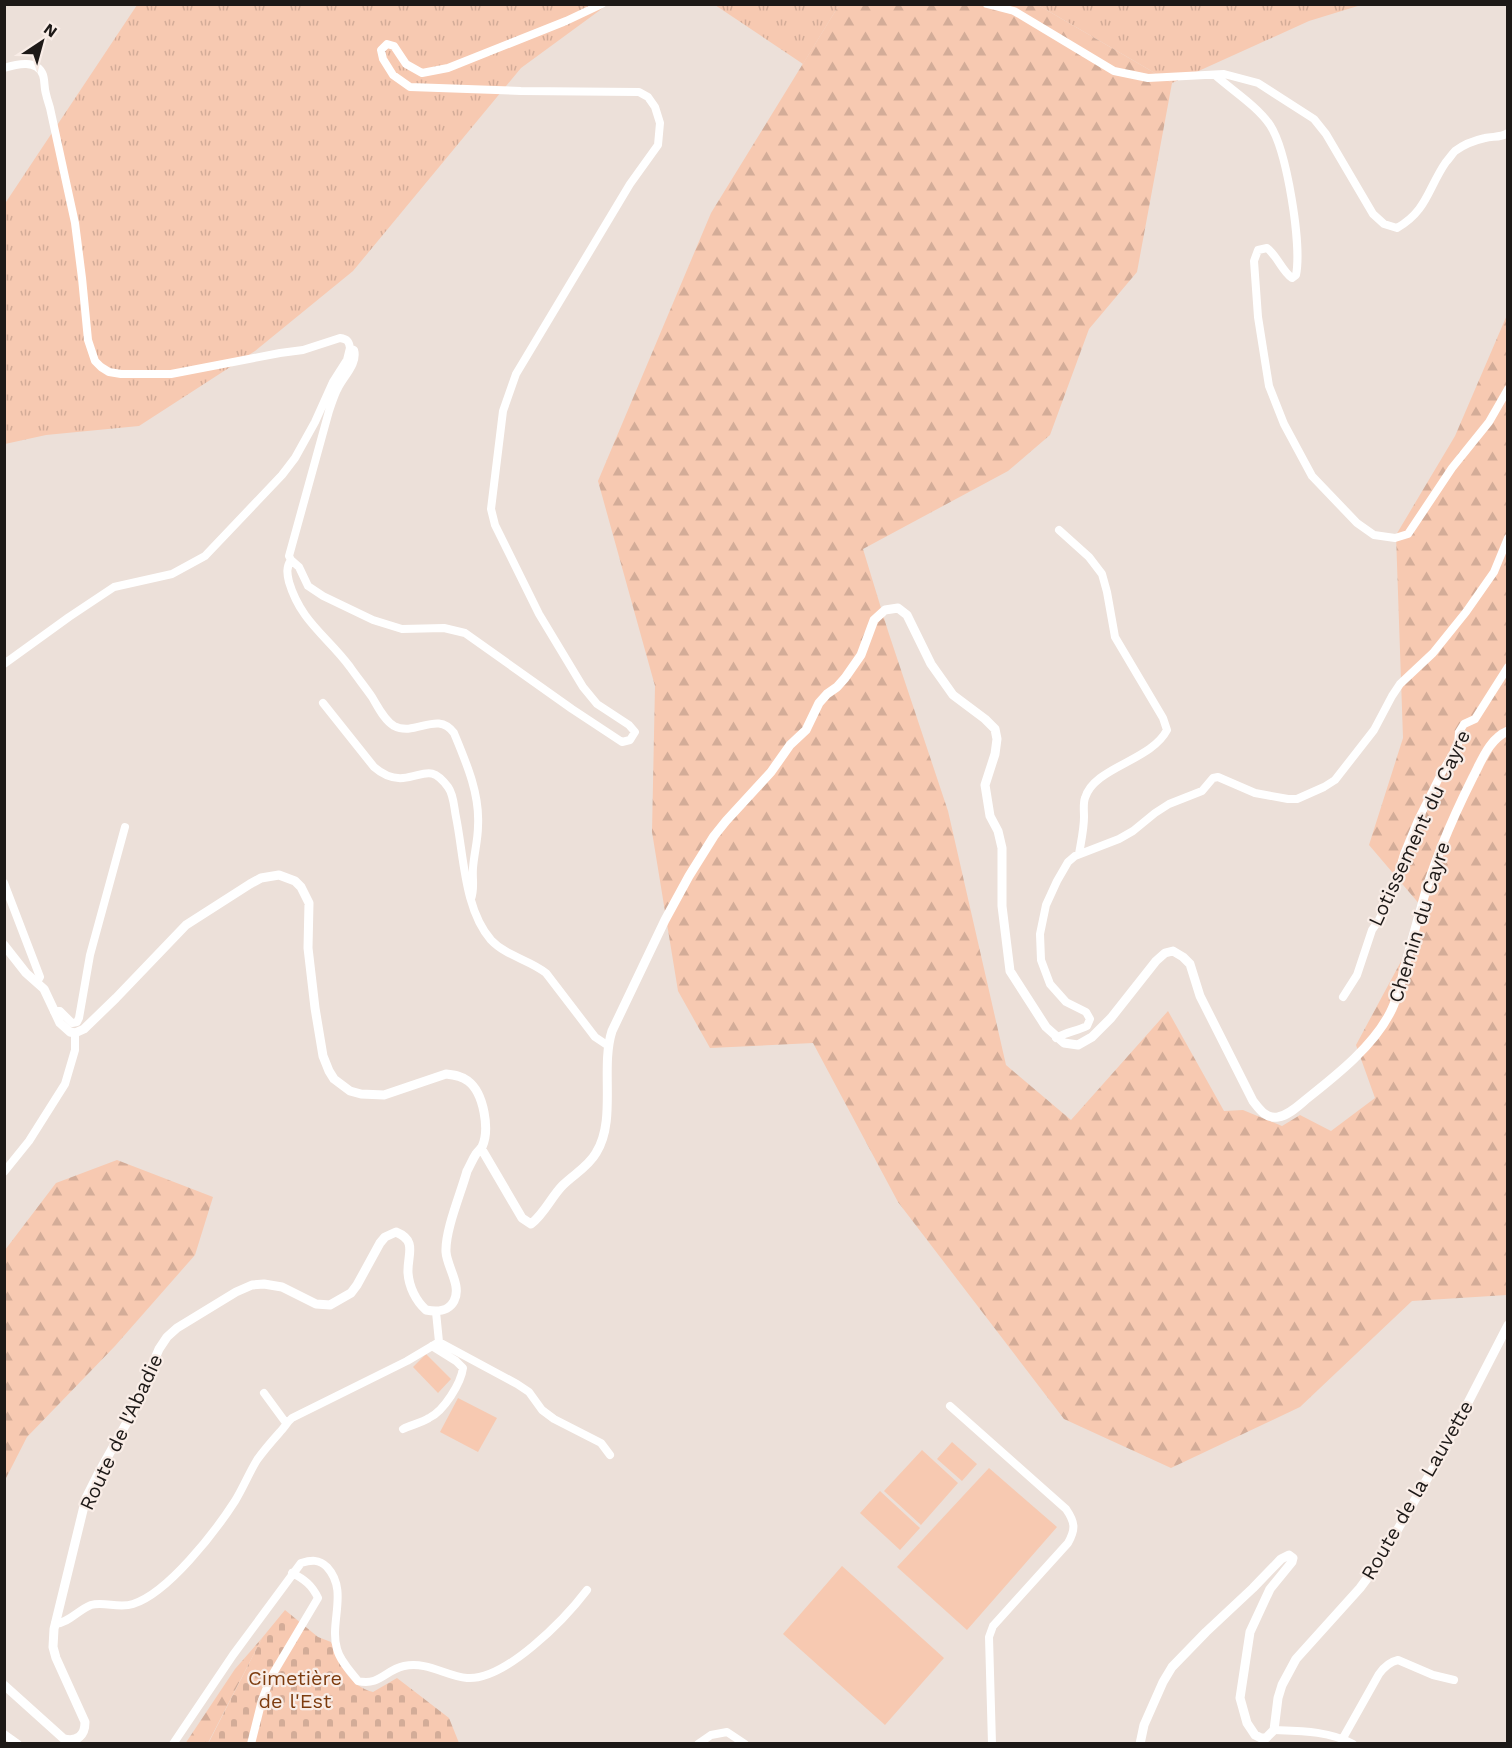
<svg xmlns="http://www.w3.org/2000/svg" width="1512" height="1748" font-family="'Work Sans',sans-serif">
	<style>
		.grass { fill: url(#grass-tufts) }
		.forest { fill: url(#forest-firs) }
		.cemetery { fill: url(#cemetery-stones) }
		.garden { fill: #f7c9b1 }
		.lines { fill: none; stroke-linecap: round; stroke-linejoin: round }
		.minor { stroke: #fff; stroke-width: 8 }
		.tertiary { stroke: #fff; stroke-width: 9 }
		.labels { text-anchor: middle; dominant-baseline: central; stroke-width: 4.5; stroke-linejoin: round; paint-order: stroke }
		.street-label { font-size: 20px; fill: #1d1917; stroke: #f9ede7 }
		.park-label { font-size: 20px; fill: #7d3c0f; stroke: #f9ede7 }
	</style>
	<defs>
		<pattern id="grass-tufts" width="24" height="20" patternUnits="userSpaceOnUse" patternTransform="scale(1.5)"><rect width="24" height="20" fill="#f7c9b1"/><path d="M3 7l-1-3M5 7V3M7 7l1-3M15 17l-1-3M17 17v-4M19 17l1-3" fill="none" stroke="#d3ac98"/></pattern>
		<pattern id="forest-firs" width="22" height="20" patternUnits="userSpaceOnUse" patternTransform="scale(1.5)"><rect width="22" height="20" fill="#f7c9b1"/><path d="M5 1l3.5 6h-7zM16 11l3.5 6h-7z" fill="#d3ac98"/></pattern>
		<pattern id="cemetery-stones" width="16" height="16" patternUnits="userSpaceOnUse" patternTransform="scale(1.5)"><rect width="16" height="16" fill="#f7c9b1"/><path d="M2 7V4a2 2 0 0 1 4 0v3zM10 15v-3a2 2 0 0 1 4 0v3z" fill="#d3ac98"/></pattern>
	</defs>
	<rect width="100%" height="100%" fill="#ece0d9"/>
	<path class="grass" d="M137,5H607L521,68L353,271L255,351L139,426L46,435L5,444L4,205Z
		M715,5H839L803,64Z
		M1038,5H1361L1309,21L1172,83Z"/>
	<path class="forest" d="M839,5H1038L1172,83L1137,272L1089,329L1050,435L1008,471L863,549L888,631L948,811L1006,1065L1071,1120L1168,1011L1224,1111L1243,1110L1282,1126L1300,1115L1331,1131L1375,1098L1356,1045L1427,913L1369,845L1403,738L1396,535L1455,436L1507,315V1295L1412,1301L1300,1407L1171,1468L1064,1419L898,1202L813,1043L710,1048L678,991L652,832L655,686L598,481L711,213Z
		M117,1160L213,1197L195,1255L115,1346L27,1437L5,1480V1250L56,1183Z
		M262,1638L208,1743L185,1744L235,1669Z"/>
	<path class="cemetery" d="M285,1610L318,1637L331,1642C339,1664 349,1686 373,1692L397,1678L449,1718L459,1743L208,1744L262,1638Z"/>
	<path class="garden" d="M426,1354L451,1379L438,1393L413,1367Z
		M458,1398L497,1418L478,1452L440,1432Z
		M952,1442L977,1464L962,1481L937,1459Z
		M922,1450L958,1483L921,1525L884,1491Z
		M989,1468L1057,1527L967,1630L897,1567Z
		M880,1491L920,1528L900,1550L860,1513Z
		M842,1566L944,1658L885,1725L783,1634Z"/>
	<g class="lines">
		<path class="minor" d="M987,4L1014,11L1114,71L1148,78L1224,74L1258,83L1314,119L1326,134L1373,214L1384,224L1397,228C1427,211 1428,188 1446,162C1449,159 1452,154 1455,151C1463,145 1476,140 1485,138C1493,136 1500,138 1508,133
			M4,68C17,64 37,59 43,75C45,81 44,88 46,94C47,99 49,104 50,108L75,223L82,278L88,340L95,361L101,367L109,372L121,374H171L280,353L303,350L340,338C347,339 349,341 350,348L354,350C358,363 344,376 338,388C334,395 332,403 329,411L289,556L291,560C286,567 287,574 289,582C301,622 327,636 350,667C357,677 365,687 372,697C378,707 384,720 394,726C416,737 437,710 454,733C466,762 480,794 478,826C478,840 474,854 473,868C472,879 475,888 471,899
			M1215,75C1233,91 1257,106 1270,125C1287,151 1302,245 1296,275L1292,278C1282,271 1278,257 1267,248L1258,250L1254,261L1258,317L1269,386L1284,424L1312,476L1357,523L1374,535L1395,538L1408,534L1452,468L1489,422L1508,389
			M1059,530L1089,557L1102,574L1107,592L1115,637L1163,718L1167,730C1151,761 1094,767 1085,798C1083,803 1084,811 1084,817C1084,829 1081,842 1079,854
			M291,560L299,567L308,586L323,596L373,620L402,629L444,628L465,633L572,709L622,742L630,740L635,732L629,725L597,704L583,687L539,614L495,525L491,509L503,411L516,374L630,184L658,145L660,123L655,107L648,97L639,92L521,91L410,87L393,75L383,59L381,50L387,44L394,46L406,64L422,73L448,68L566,21L602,4
			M4,664L69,617L114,587L172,574L205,556L282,475L295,458L315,422L333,382L347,360L350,348
			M323,703L374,767C382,774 392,779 403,778C424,776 431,764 448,787C454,795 454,808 456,817C464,856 464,909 491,940C506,956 530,960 546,973L595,1037L607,1045
			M4,883L40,977L37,982
			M1343,997L1357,975L1372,930L1379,920L1395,885L1404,854L1418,820L1441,774L1458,745L1459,732L1464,724L1475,719L1508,667
			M54,1011H60L72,1023L77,1022L79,1018L90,955L125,827
			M1056,1038C1066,1032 1077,1031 1087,1026L1090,1019L1086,1012L1066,1002L1050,984L1041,960L1040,934L1046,905L1057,881L1068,862L1075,856L1119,839L1133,831L1155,813L1169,804L1202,791L1213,778L1218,777L1255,793L1288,799H1297L1324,787L1335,780L1374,730L1392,696L1400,684L1433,653L1466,612L1494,572L1508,538
			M4,1172L29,1141L65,1084L75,1050V1033
			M439,1342L517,1384L529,1392L542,1410L554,1419L601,1443L610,1455
			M264,1393L286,1423
			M950,1406L1066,1509C1075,1522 1076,1529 1068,1543L993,1626L989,1637L992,1744
			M403,1429C411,1425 421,1423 429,1418C444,1411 461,1383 463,1368L456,1361L432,1346
			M55,1624C69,1623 78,1610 91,1605C104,1601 119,1609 133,1604C168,1593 215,1532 235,1501C243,1488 249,1473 257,1460C264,1450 272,1441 280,1432C285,1427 287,1422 292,1418L407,1361L439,1342L436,1312
			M1274,1730C1301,1731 1329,1731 1353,1744
			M4,1734L18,1744
			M1343,1738L1379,1674C1384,1667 1389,1662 1398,1660L1433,1675L1454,1680
			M173,1744L233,1655L301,1563C311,1560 319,1559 327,1567C349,1591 329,1622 337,1649C340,1661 351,1672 358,1681C380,1686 385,1670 404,1666C427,1661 446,1676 467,1678C505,1681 565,1619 587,1590
			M251,1744L262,1700L271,1677L318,1598C312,1585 304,1579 292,1573
			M698,1744L711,1735L727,1732L745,1744"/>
		<path class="tertiary" d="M4,945L26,973L44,989L60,1023L70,1032L75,1033L84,1029L116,998L186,925L250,884L261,878L279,875L295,881L301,887L309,903L308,948L315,1008L323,1056L329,1071L334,1079L350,1091L361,1094L384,1095L446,1074C455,1075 462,1076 468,1081C484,1093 490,1130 482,1147C480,1150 477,1152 476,1154C472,1160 470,1166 467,1171C461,1193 445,1230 446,1252C447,1267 462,1286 454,1301C448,1312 437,1312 426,1310C416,1301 409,1287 408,1273C407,1255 418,1241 396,1232L385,1237L380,1243L357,1285L351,1293L330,1305L316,1304L282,1287L264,1284L252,1285L236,1292L177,1328L167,1337L159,1349L131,1415L98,1474L86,1498L54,1629L53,1647L56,1658L85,1722C85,1735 78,1742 64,1739L4,1685
			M481,1148L522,1218L531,1224C545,1213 551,1197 563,1185C574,1174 588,1167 596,1153C617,1120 600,1068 612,1031L665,920L689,876L714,836L726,821L771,772L790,745L806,730L819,703L827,694L837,687L845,678L861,655L874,620L885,610L898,608L907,615L931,664L953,695L985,719L995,729L997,739L995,754L985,785L990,816L998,831L1002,848V906L1010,971L1046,1027L1064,1043L1078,1045L1092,1037L1111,1018L1156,961L1165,953L1173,951L1183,957L1190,964L1200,996L1253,1101C1260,1110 1266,1119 1278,1117C1290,1115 1300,1104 1309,1097C1338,1074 1373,1046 1390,1013C1397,1000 1401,983 1404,969C1410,949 1415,928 1421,908C1433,862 1452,819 1473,777C1482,760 1489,739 1508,731
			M1140,1744L1144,1725L1163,1682L1172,1667L1206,1632L1253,1588L1281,1559L1289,1555L1293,1558L1292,1562L1270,1589L1250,1632L1240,1698L1247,1723L1255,1735L1261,1738H1266L1274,1730L1278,1698L1282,1685L1296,1659L1360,1588L1377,1565L1441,1455L1508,1325"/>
	</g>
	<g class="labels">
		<g class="street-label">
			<text transform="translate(1419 828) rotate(-65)">Lotissement du Cayre</text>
			<text transform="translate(1419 922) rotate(-73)">Chemin du Cayre</text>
			<text transform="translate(121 1432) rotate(-65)">Route de l'Abadie</text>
			<text transform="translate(1417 1490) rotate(-60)">Route de la Lauvette</text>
		</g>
		<g class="park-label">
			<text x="295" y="1678">Cimetière<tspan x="295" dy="23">de l'Est</tspan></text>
		</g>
	</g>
	<rect width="1512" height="1748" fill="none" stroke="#1d1917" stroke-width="12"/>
	<g transform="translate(42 42) rotate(36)" stroke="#f9ede7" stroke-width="4.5" paint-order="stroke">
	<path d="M0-4.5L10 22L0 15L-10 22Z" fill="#1d1917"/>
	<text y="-9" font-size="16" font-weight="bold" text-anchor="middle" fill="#1d1917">N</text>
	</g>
</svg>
